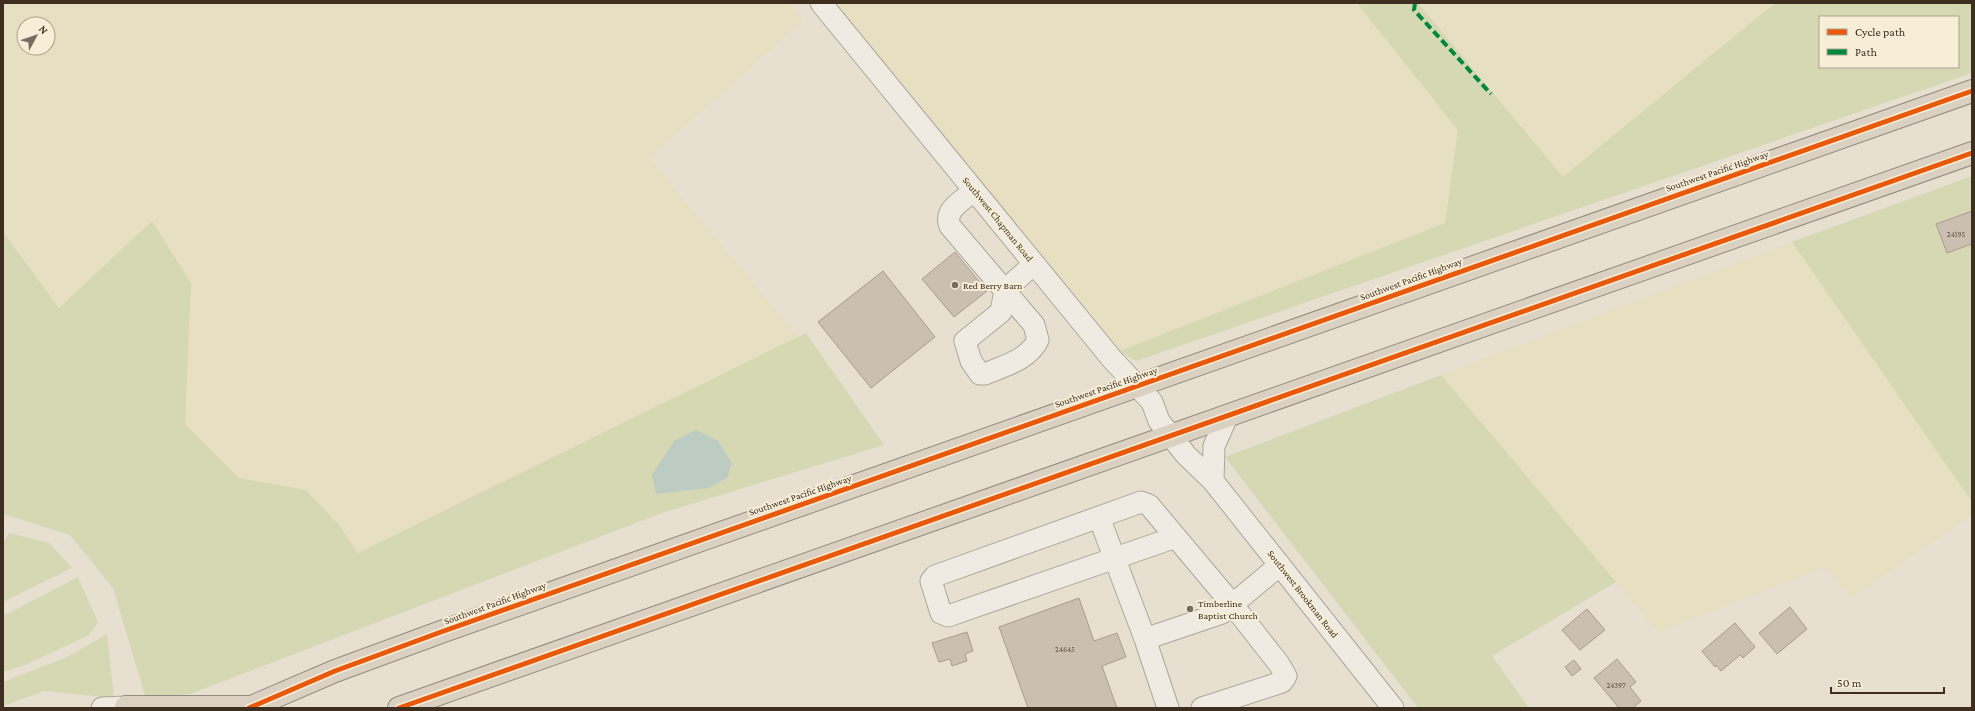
<svg xmlns="http://www.w3.org/2000/svg" width="1975" height="711" font-family="'Crimson Pro',serif">
	<style>
		.farmland { fill: #e6dfc2; fill-rule: evenodd }
		.green { fill: #d6d7b3; fill-rule: evenodd }
		.water { fill: #bcccc2 }
		.building { fill: #cbbfb2; stroke: #a89c90 }
		.lines { fill: none; stroke-linecap: round; stroke-linejoin: round }
		.minor-casing { stroke: #ada599; stroke-width: 23 }
		.highway-casing { stroke: #928b80; stroke-width: 24 }
		.minor { stroke: #efebe3; stroke-width: 21 }
		.highway { stroke: #dad1c2; stroke-width: 22 }
		.quiet { stroke: #00873e; stroke-width: 4; stroke-dasharray: 8 4; stroke-linecap: butt }
		.cycleway-casing { stroke: #f7eed8; stroke-width: 8 }
		.cycleway { stroke: #e8590c; stroke-width: 5 }
		.poi-dot { fill: #786c5e; stroke: #f7eed8; stroke-width: 1.5 }
		.labels { text-anchor: middle; dominant-baseline: central; stroke-width: 4; stroke-linejoin: round; paint-order: stroke }
		.number-label { font-size: 8px; fill: #605244 }
		.street-label { font-size: 10px; fill: #3d2e20; stroke: #f7eed8 }
		.poi-label { font-size: 10px; fill: #3d2e20; stroke: #f7eed8; text-anchor: start }
	</style>
	<rect width="100%" height="100%" fill="#e7e0d1"/>
	<path class="farmland" d="M3,3H788L803,21L649,158L799,338L358,553L339,525L306,490L239,478L185,424L191,283L152,221L59,308L3,232ZM24,24H48V48H24Z
		M835,3H1357L1458,130L1445,223L1120,351Z
		M1418,3H1775L1563,178Z
		M1792,242L1972,502V515L1851,598L1825,567L1658,632L1441,375Z"/>
	<path class="green" d="M1357,3H1418L1563,177L1775,3H1972V73L1136,361L1120,351L1445,223L1458,130ZM1820,17H1958V67H1820Z
		M1972,176V502L1792,242Z
		M152,221L191,283L185,424L239,478L306,490L339,525L358,553L806,333L884,445L662,513L190,694L146,699L113,588L70,535L3,514V232L59,308Z
		M1441,375L1616,582L1492,656L1529,708H1418L1225,457Z
		M9,533L49,543L72,568L3,602V543Z
		M78,577L98,622L89,635L25,665L3,672V616Z
		M107,634L114,698L44,691L3,706V682L67,657Z"/>
	<path class="water" d="M696,430L718,441L732,463L727,478L708,488L656,494L652,475L674,441Z"/>
	<path class="building" d="M1972,211V244L1947,253L1936,224Z
		M955,252L987,291L954,317L922,279Z
		M883,271L935,337L871,388L818,322Z
		M1079,598L1094,641L1117,633L1126,657L1102,666L1117,708H1028L999,627Z
		M1790,607L1807,629L1777,654L1759,633Z
		M1587,609L1605,630L1580,650L1562,630Z
		M1735,623L1755,647L1743,658L1740,655L1721,671L1716,665L1715,667L1702,651Z
		M967,632L973,651L965,654L967,661L952,666L950,659L939,662L932,643Z
		M1617,659L1636,682L1630,687L1641,701L1633,708H1619L1594,678Z
		M1574,660L1581,669L1572,676L1565,667Z"/>
	<g class="lines">
		<defs>
			<path id="minor" d="M821,3L1112,359L1152,402L1159,421L1186,455L1213,481L1393,708
				M974,191C963,200 943,210 950,226L1034,325L1038,340C1028,360 1004,366 985,374H980L971,361L965,341L1001,312L1005,290L1034,264
				M1213,481L1214,446L1227,417
				M1099,517L1145,639
				M1176,537L948,616L941,613L931,581L935,576L1141,502L1149,505L1232,604L1279,664L1286,676L1282,682L1202,708
				M102,708L126,707
				M1168,708L1145,639L1222,613L1280,565"/>
			<path id="highway" d="M126,707H250
				M249,708L335,671L441,632L1972,91
				M399,708L1972,153"/>
		</defs>
		<use href="#minor" class="minor-casing"/>
		<use href="#highway" class="highway-casing"/>
		<use href="#minor" class="minor"/>
		<use href="#highway" class="highway"/>
		<path class="quiet" d="M1415,3L1414,10L1491,94"/>
		<defs>
			<path id="cycleway" d="M249,708L335,671L441,632L1972,91
				M399,708L1972,153"/>
		</defs>
		<use href="#cycleway" class="cycleway-casing"/>
		<use href="#cycleway" class="cycleway"/>
	</g>
	<g class="poi-dot">
		<circle cx="955" cy="285" r="4"/>
		<circle cx="1190" cy="609" r="4"/>
	</g>
	<g class="labels">
		<g class="number-label">
			<text x="1956" y="234">24195</text>
			<text x="1065" y="649">24645</text>
			<text x="1616" y="685">24397</text>
		</g>
		<g class="street-label">
			<text transform="translate(1717 171) rotate(-19)">Southwest Pacific Highway</text>
			<text transform="translate(998 219) rotate(51)">Southwest Chapman Road</text>
			<text transform="translate(1411 279) rotate(-20)">Southwest Pacific Highway</text>
			<text transform="translate(1106 387) rotate(-19)">Southwest Pacific Highway</text>
			<text transform="translate(800 495) rotate(-19)">Southwest Pacific Highway</text>
			<text transform="translate(1303 594) rotate(52)">Southwest Brookman Road</text>
			<text transform="translate(495 603) rotate(-20)">Southwest Pacific Highway</text>
		</g>
		<g class="poi-label">
			<text x="963" y="285">Red Berry Barn</text>
			<text x="1198" y="603">Timberline<tspan x="1198" dy="12">Baptist Church</tspan></text>
		</g>
	</g>
	<rect width="1975" height="711" fill="none" stroke="#3d2e20" stroke-width="8"/>
	<rect x="1819" y="16" width="140" height="52" fill="#f7eed8" stroke="#ada18e"/>
	<rect x="1827" y="29" width="20" height="6" fill="#e8590c" stroke="#ada18e"/>
	<text x="1855" y="36" font-size="12" fill="#3d2e20">Cycle path</text>
	<rect x="1827" y="49" width="20" height="6" fill="#00873e" stroke="#ada18e"/>
	<text x="1855" y="56" font-size="12" fill="#3d2e20">Path</text>
	<g transform="translate(36 36) rotate(50)"><circle r="19" fill="#f7eed8" stroke="#ada18e"/>
	<path d="M0-3L7 15L0 10L-7 15Z" fill="#786c5e"/>
	<text y="-6" font-size="11" font-weight="bold" text-anchor="middle" fill="#3d2e20">N</text>
	</g>
	<path d="M1831 687v6h113v-6" fill="none" stroke="#3d2e20" stroke-width="2"/>
	<text x="1837" y="687" font-size="12" fill="#3d2e20" stroke="#f7eed8" stroke-width="3" paint-order="stroke">50 m</text>
</svg>
